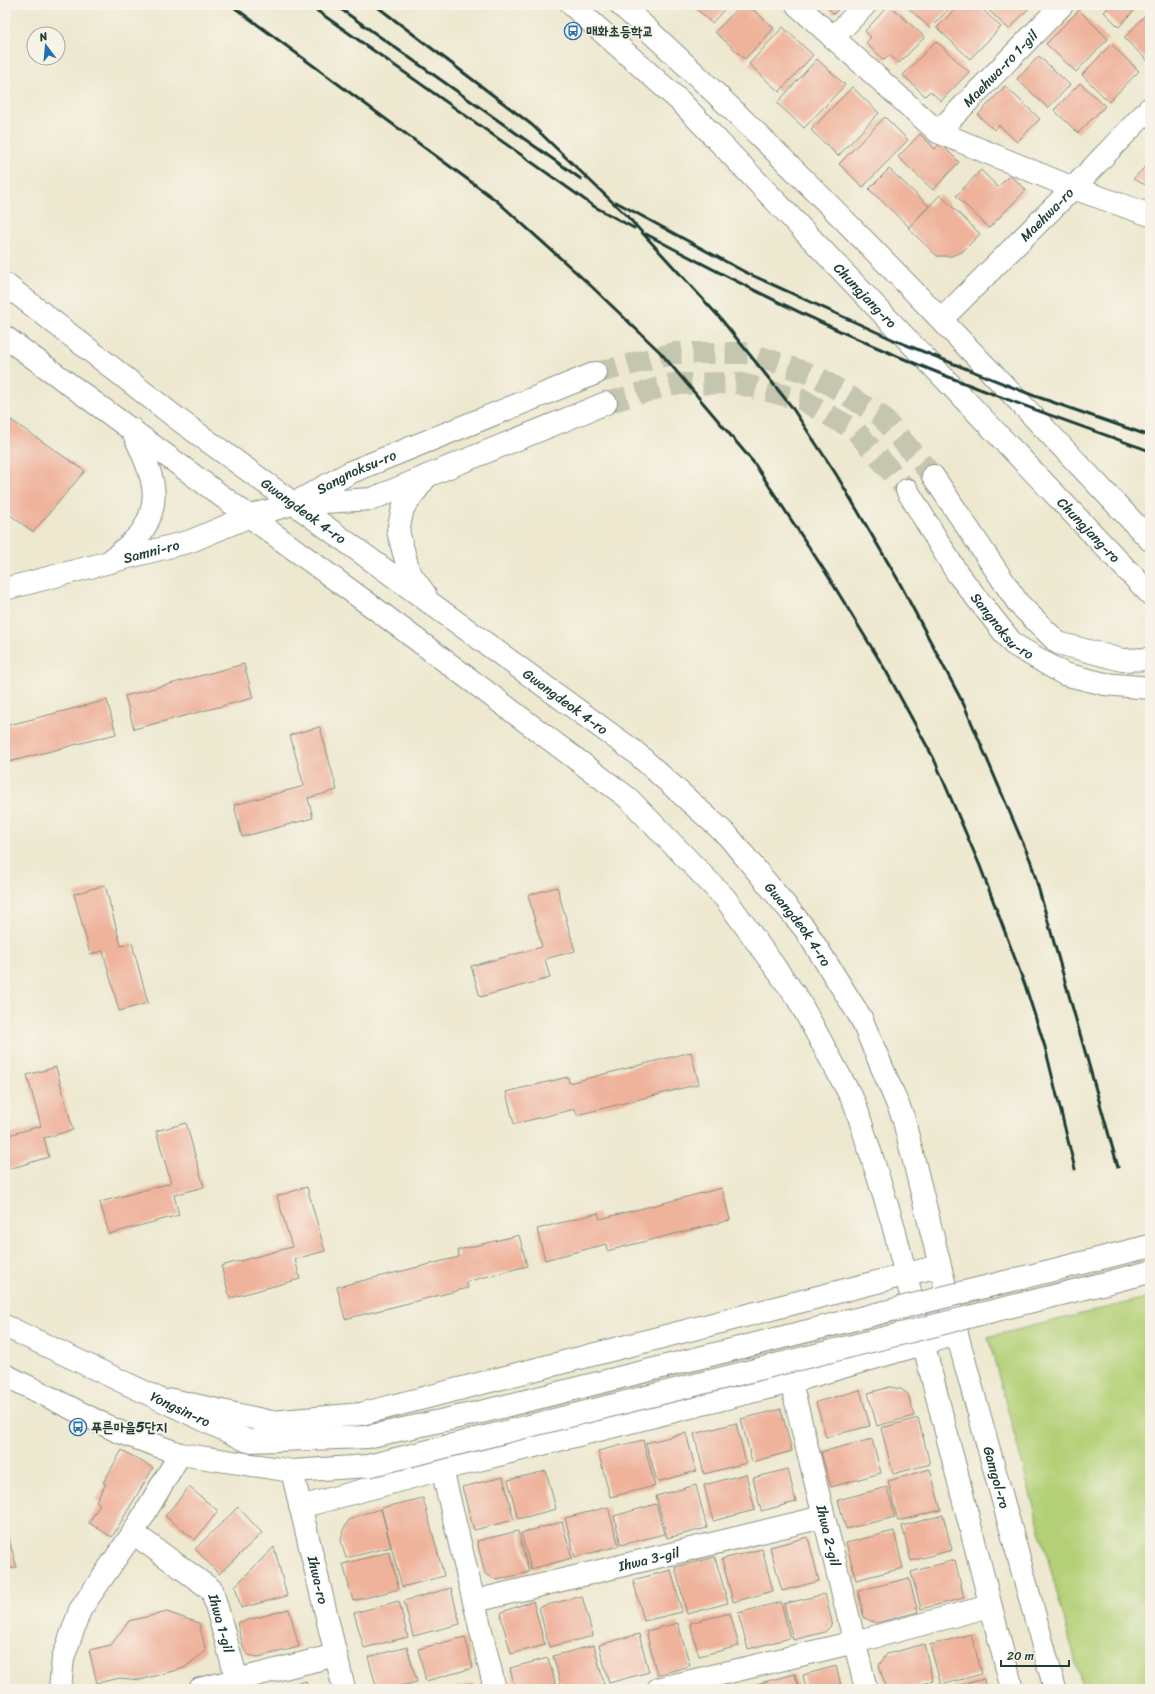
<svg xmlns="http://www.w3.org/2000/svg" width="1155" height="1694" font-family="Sriracha,'Poor Story',sans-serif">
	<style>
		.green { fill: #b3d076; stroke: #698655 }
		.building { fill: #efb29b }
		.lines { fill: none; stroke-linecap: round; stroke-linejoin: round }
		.minor-tunnel { stroke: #c4c6b0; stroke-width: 22; stroke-dasharray: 22 11; stroke-linecap: butt }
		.minor-casing { stroke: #869282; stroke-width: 24 }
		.major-casing { stroke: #869282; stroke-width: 24 }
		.minor { stroke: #fff; stroke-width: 22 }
		.major { stroke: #fff; stroke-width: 22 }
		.rail { stroke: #1f3d34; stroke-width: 3 }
		.major-bridge-casing { stroke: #869282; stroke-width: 24; stroke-linecap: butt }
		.major-bridge { stroke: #fff; stroke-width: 22 }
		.labels { text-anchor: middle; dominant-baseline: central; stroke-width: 3.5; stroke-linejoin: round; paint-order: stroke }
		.poi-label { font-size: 14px; font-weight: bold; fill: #1f3d34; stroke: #f7f3e8; text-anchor: start }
		.street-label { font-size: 14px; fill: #1f3d34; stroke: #f7f3e8 }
	</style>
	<rect width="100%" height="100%" fill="#f7f3e8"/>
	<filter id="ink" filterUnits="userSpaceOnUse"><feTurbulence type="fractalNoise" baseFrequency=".025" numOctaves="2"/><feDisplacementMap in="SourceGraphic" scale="8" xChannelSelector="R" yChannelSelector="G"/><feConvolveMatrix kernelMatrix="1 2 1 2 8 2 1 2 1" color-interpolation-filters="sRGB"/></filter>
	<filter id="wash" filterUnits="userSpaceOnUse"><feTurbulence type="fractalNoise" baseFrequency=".012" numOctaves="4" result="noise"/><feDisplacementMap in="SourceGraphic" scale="16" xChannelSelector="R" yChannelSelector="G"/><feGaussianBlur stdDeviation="0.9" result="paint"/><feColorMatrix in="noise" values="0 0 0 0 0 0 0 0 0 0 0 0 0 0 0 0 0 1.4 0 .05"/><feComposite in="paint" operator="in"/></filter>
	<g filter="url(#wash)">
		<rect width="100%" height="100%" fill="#ede8cf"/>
		<path class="green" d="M1150,1297V1689H1083L988,1337Z"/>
		<g id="blocks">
			<path class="building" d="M692,5H728L712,23Z
				M741,5H748L774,28L745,59L715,32Z
				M825,5H842L834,14Z
				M889,5L925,37L899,63L890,55L884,60L866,43L871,37L865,31Z
				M905,5H953L930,28Z
				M959,5H978L1001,27L970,59L937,28Z
				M983,5H1032L1009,29Z
				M1105,5H1139L1119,27L1104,12L1108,8Z
				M1079,10L1108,39L1076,72L1046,44Z
				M1150,10V59L1148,61L1124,38Z
				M783,27L813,55L779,92L749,64Z
				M936,41L969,72L941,101L930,91L925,96L903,75Z
				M1111,44L1139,71L1109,102L1082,75Z
				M1039,56L1070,85L1048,108L1017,79Z
				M817,59L845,85L804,128L777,103Z
				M1080,83L1105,106L1078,133L1054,110Z
				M1005,86L1040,119L1017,142L999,125L994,130L978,115Z
				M852,87L879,113L838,156L811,130Z
				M885,117L908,140L863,187L839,164Z
				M920,134L935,149L940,143L959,162L933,190L898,157Z
				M1150,162V187L1133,179Z
				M889,169L929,206L909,227L869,189Z
				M981,170L998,187L1010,175L1026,190L989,228L956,196Z
				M940,195L980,234L962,252L951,256H937L908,228Z
				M5,416L85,471L33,532L5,511Z
				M244,664L253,698L134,729L125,696Z
				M107,700L116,734L5,763V726Z
				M320,727L337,790L308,798L313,818L242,837L234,805L304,786L290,735Z
				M105,885L121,946L132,943L148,1003L119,1011L103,951L90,954L74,894Z
				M557,887L575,951L545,959L550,978L480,997L471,966L542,947L528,895Z
				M691,1052L699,1084L577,1115L575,1109L514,1124L506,1092L568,1077L569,1083Z
				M56,1067L73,1130L44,1138L49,1157L5,1170V1136L41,1126L27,1075Z
				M186,1123L204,1187L174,1195L179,1215L109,1234L100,1202L171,1183L156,1131Z
				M307,1187L325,1251L295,1259L300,1279L230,1298L221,1266L292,1247L277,1196Z
				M722,1188L730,1220L607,1251L606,1244L545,1260L537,1229L598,1213L600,1219Z
				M519,1235L527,1266L466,1282L468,1288L345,1319L337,1287L459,1257L458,1250Z
				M890,1387L901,1389L908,1394L914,1416L877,1426L868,1393Z
				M860,1390L870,1426L826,1437L816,1402Z
				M781,1409L792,1451L752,1462L741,1419Z
				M918,1418L930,1464L893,1474L881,1428Z
				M736,1423L746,1463L704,1474L694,1434Z
				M686,1433L696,1471L657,1482L646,1443Z
				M872,1439L881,1473L831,1487L821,1452Z
				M643,1440L655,1486L610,1497L598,1451Z
				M122,1450L153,1468L112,1537L89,1523L100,1504L96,1501L106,1484L103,1483Z
				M788,1469L796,1502L761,1511L753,1478Z
				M930,1469L941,1510L898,1521L888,1481Z
				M546,1471L556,1509L518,1519L508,1480Z
				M746,1474L755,1510L713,1521L704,1485Z
				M503,1477L514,1520L474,1530L462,1487Z
				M696,1485L707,1528L667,1538L656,1496Z
				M189,1487L218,1511L195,1540L165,1516Z
				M887,1487L895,1517L846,1529L838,1500Z
				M423,1498L444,1576L402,1587L381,1508Z
				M656,1504L664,1534L621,1545L614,1516Z
				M238,1507L262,1533L219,1574L195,1549Z
				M608,1507L619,1546L575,1557L565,1518Z
				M381,1509L391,1547L346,1558L341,1542L343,1530L349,1520L359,1515Z
				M943,1515L952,1550L911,1561L902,1526Z
				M562,1522L572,1558L531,1569L521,1533Z
				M5,1527L17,1567L5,1570Z
				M518,1531L529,1572L497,1580L485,1574L477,1541Z
				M894,1531L903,1568L856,1580L846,1543Z
				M808,1537L819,1581L782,1591L770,1547Z
				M274,1547L287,1596L241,1608L235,1586Z
				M762,1549L773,1591L733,1602L722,1559Z
				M389,1552L399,1589L353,1601L343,1564Z
				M715,1557L728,1603L687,1614L675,1567Z
				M955,1560L964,1598L921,1609L911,1572Z
				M671,1570L682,1612L644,1621L633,1580Z
				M909,1578L918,1612L876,1623L864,1618L858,1591Z
				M451,1588L460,1624L413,1636L404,1601Z
				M825,1594L832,1622L830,1627L825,1632L793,1640L784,1604Z
				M582,1596L593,1636L549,1647L539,1607Z
				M399,1601L408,1637L364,1648L354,1613Z
				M533,1601L545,1645L511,1654L501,1617L502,1612Z
				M781,1602L790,1638L748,1649L738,1613Z
				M289,1609L299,1647L258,1657L249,1655L244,1650L237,1623Z
				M167,1612L199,1623L206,1651L184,1668L140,1680L120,1678L97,1683L89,1650L111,1645L129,1621Z
				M730,1613L739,1646L699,1656L690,1623Z
				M678,1623L690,1666L657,1675L646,1631Z
				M639,1634L649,1672L609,1683L599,1645Z
				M971,1634L982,1674L941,1685L930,1645Z
				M465,1637L473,1668L426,1681L418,1649Z
				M924,1644L933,1681L903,1689H886L879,1665L887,1654Z
				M594,1645L604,1684L583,1689H562L553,1656Z
				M407,1647L417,1682L390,1689H377L368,1657Z
				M548,1658L557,1689H515L510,1668Z
				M836,1666L842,1689H806L803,1675Z
				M795,1674L799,1689H757L756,1684Z
				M984,1679L986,1689H947Z
				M306,1681L308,1689H278V1688Z
				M473,1683L475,1689H453V1688Z"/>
		</g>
	</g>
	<g filter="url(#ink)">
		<use href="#blocks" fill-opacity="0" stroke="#869282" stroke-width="1"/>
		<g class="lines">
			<path class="minor-tunnel" d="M596,373L675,353H749L816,376L881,416L933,476
				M606,403L673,384L737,383L803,400L856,431L907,490"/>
			<defs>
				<g id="minor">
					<path id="s1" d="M572,5L681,102L1150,594"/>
					<path d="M621,5C807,174 978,358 1150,540"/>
					<path d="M797,5L938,132L1073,188L1150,215"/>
					<path d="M833,38L865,5"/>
					<path id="s2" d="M938,132L1062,5"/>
					<path id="s3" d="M942,319L1073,188L1150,108"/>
					<path d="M427,476L606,403"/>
					<path d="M933,476L1018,603L1058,643L1122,660L1150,659"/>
					<path id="s4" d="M907,490L957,573L1013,644L1064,674L1105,684L1150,688"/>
					<path id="s5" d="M5,589L191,541L250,516L293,504L351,472L596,373"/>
					<path id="s6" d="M791,1382L866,1689"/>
					<path d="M172,1400L271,1422L361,1414L939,1266"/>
					<path d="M442,1469L495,1689"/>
					<path id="s7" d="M292,1471L344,1689"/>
					<path d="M300,1507L442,1469L791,1382L957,1334"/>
					<path id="s8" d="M133,1533L212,1590L237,1680"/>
					<path id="s9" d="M475,1601L823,1517"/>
					<path d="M60,1689L63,1658L80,1610L133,1533L180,1454"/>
					<path d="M200,1689L336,1655"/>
					<path d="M658,1689L855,1642L990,1606"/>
				</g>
				<g id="major">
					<path id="s10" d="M5,284L179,420L635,752L728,836L805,929L861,1018L903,1117L957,1334L1055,1689"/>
					<path d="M5,337L377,610L628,798L725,898L798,999L855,1104L892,1221L1012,1689"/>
					<path d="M293,504L372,499L425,477"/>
					<path d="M109,562C119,553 136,541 143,530C166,493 147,466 132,429"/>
					<path d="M425,594L409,572L398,531L403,508L427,476"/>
					<path id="s11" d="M5,1326L248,1441L367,1437"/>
					<path d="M5,1375L117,1431L180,1454L292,1471L368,1466"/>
				</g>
			</defs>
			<use href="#minor" class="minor-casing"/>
			<use href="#major" class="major-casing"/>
			<use href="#minor" class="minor"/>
			<use href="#major" class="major"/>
			<path class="rail" d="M231,5L497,201L589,284L660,352L754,463L828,576L886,671L934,759L980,866L1025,985L1045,1047L1075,1169
				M309,5L595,207L634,228
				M335,5L581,179
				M375,5L532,125L627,216L721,319L791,406L836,474L897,578L964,705L1031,862L1118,1167
				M616,202L745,272L894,340L1032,395L1150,436
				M646,234C726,277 807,318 890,353C975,389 1063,420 1150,451"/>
			<defs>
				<path id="major-bridge" d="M367,1437L481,1412L1150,1246
					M368,1466L1150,1272"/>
			</defs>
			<use href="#major-bridge" class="major-bridge-casing"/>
			<use href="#major-bridge" class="major-bridge"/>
		</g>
	</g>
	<defs>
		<symbol id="bus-ring" viewBox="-11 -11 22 22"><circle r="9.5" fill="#f7f3e8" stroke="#1f6fb2" stroke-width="1.5"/><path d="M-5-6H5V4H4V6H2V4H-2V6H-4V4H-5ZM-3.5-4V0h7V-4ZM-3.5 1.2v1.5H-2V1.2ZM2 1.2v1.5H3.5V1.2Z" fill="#1f6fb2"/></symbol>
	</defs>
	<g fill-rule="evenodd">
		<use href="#bus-ring" x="563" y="21" width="20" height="20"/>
		<use href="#bus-ring" x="68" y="1417" width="20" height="20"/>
	</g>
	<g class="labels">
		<g class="poi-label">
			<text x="586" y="31">매화초등학교</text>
			<text x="91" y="1427">푸른마을5단지</text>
		</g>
		<g class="street-label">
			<text stroke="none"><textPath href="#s2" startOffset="89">Maehwa-ro 1-gil</textPath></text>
			<text stroke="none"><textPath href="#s3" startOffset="148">Maehwa-ro</textPath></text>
			<text stroke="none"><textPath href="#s1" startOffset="413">Chungjang-ro</textPath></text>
			<text stroke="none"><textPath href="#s5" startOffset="372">Sangnoksu-ro</textPath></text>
			<text stroke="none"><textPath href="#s10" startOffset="375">Gwangdeok 4-ro</textPath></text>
			<text stroke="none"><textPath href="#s1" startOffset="737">Chungjang-ro</textPath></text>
			<text stroke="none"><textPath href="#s5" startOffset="151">Samni-ro</textPath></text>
			<text stroke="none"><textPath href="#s4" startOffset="167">Sangnoksu-ro</textPath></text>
			<text stroke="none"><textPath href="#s10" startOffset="699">Gwangdeok 4-ro</textPath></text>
			<text stroke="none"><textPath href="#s10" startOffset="1023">Gwangdeok 4-ro</textPath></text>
			<text stroke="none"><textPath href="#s11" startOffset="194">Yongsin-ro</textPath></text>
			<text stroke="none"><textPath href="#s10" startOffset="1616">Gamgol-ro</textPath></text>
			<text stroke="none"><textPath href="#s6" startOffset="158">Ihwa 2-gil</textPath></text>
			<text stroke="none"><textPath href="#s9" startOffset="179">Ihwa 3-gil</textPath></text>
			<text stroke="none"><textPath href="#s7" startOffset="112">Ihwa-ro</textPath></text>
			<text stroke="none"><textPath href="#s8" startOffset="132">Ihwa 1-gil</textPath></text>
		</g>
	</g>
	<rect width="1155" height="1694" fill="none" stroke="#f7f3e8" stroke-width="20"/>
	<g transform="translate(46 46) rotate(344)"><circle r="19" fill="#f7f3e8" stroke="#a1aaa0"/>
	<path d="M0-3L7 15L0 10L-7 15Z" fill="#1f6fb2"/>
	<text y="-6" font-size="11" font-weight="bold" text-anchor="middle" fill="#1f3d34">N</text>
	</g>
	<path d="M1001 1660v6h68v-6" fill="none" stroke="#1f3d34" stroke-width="2"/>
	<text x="1007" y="1660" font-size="12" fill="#1f3d34" stroke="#f7f3e8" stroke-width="3" paint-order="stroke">20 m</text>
</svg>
